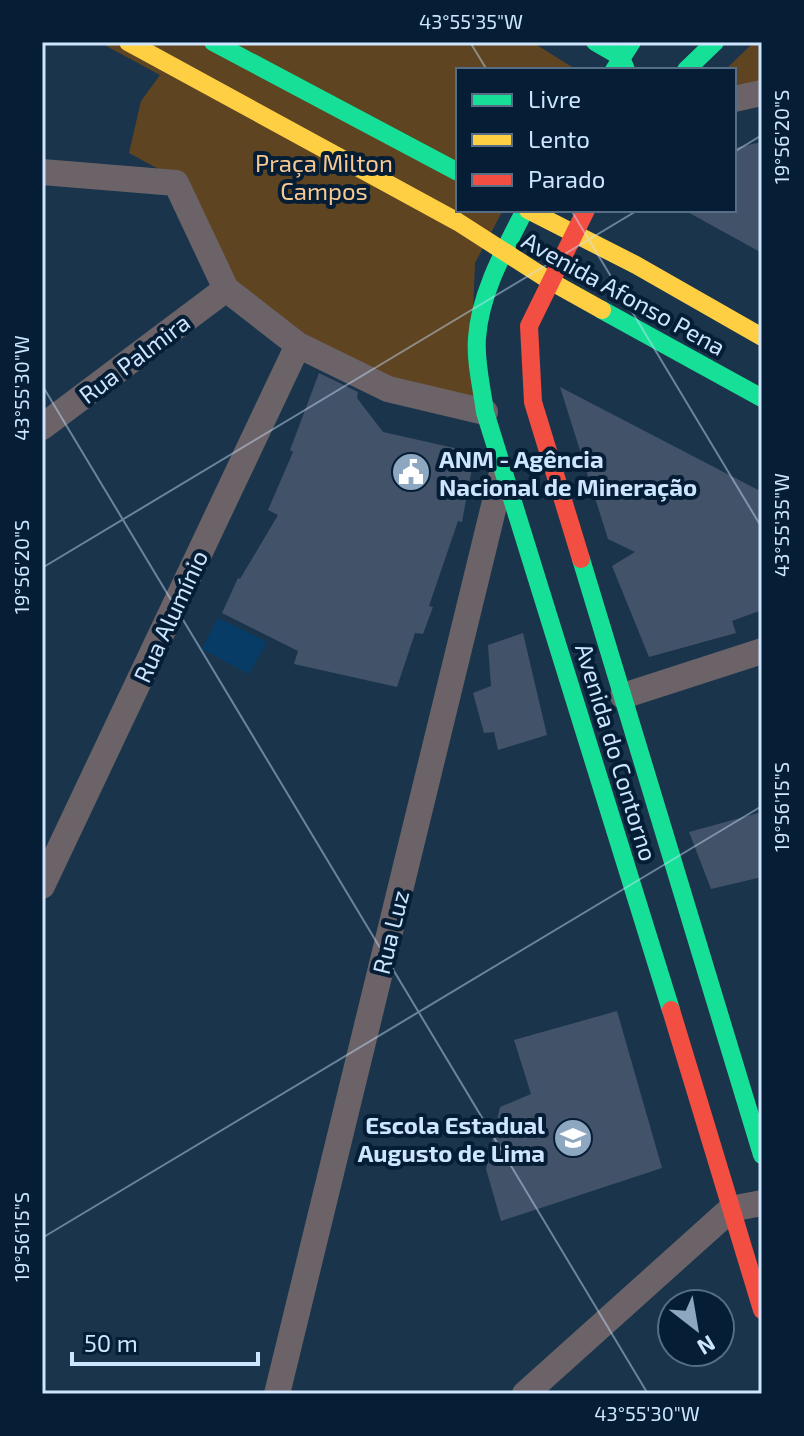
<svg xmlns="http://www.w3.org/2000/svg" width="804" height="1436" font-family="'Exo 2',sans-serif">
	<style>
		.built { fill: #073c67 }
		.green { fill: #5e4421 }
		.building { fill: #425269 }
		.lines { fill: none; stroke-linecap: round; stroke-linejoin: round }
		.street { stroke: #6b6368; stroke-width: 26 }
		.fast { stroke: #16e098; stroke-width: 18 }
		.slow { stroke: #ffcf43; stroke-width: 18 }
		.jam { stroke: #f24e42; stroke-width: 18 }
		.ticks { fill: none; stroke: #cde5ff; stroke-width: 2; stroke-opacity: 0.45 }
		.labels { text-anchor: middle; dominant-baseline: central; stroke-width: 8; stroke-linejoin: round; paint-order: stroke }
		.park-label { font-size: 24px; fill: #f7c892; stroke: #051e35 }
		.street-label { font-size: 24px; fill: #cde5ff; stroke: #051e35 }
		.poi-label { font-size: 24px; font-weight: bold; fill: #cde5ff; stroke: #051e35; text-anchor: start }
		.neatline { fill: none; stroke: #cde5ff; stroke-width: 3 }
		.ticks-label { font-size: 20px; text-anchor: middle; fill: #cde5ff }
	</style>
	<rect width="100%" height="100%" fill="#1a354b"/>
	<path class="built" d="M218,618L267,642L249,674L202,649Z"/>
	<path class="green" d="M99,42H532L577,70H458V210H503L475,263L472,338L476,402L391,387L229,288L177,179L129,153L141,101L160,75Z
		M754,42H762V85L734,92V70H725Z"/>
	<path class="building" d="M762,142V253L684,210H734V148Z
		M319,373L358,392L357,398L383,432L472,452L474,457L462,522L458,521L429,606L433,607L423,634L415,633L397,687L294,664L298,651L222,613L238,578L240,579L278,515L268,510L293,452L290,450Z
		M560,387L762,492V610L732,621L736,633L649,657L612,566L635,552L608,539Z
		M523,633L547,735L498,750L494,732L484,733L473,693L491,686L488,645Z
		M762,812V877L711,889L689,832Z
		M617,1011L662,1168L501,1221L486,1169L500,1107L531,1094L514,1040Z"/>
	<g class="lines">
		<path class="street" d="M734,99L762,93
			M42,172L176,183L226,289L298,345L388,389L485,412
			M42,427L226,289
			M623,696L762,651
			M42,886L298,345
			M277,1394L501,477
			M525,1394L731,1209L762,1203"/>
		<path class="fast" d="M213,42L458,172
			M595,42L621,57L626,70
			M614,70L632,42
			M686,70L715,42
			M525,210C505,249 480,293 477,338C475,362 482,388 485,412L671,1010
			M602,310L762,398
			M581,559L762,1155"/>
		<path class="slow" d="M128,42L458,222L550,281L602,310
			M528,210L636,265L762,337"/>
		<path class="jam" d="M581,559L533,402L529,326L586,210
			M671,1010L762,1310"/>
	</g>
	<path class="ticks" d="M470,42L487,70M734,152L762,135M571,210L762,528M42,385L648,1394M42,568L638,210M42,1238L762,806"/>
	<defs>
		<symbol id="civic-disc" viewBox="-11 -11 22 22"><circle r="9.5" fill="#8ea7c0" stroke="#051e35"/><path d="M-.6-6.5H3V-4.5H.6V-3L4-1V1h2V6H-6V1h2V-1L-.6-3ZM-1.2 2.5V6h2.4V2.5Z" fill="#fff"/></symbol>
		<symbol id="school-disc" viewBox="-11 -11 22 22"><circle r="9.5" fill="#8ea7c0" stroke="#051e35"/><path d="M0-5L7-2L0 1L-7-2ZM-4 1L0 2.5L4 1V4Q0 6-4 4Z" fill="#fff"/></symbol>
	</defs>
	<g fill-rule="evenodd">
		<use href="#civic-disc" x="389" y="450" width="44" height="44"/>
		<use href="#school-disc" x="551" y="1116" width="44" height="44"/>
	</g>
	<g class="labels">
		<g class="park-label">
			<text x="324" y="162">Praça Milton<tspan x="324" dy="28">Campos</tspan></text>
		</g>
		<g class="street-label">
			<text transform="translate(624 293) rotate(29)">Avenida Afonso Pena</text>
			<text transform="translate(134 358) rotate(-37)">Rua Palmira</text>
			<text transform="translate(170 616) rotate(-65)">Rua Alumínio</text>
			<text transform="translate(617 752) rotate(73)">Avenida do Contorno</text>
			<text transform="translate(390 932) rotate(-76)">Rua Luz</text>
		</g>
		<g class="poi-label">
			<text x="439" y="458">ANM - Agência<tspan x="439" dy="28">Nacional de Mineração</tspan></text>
			<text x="545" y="1124" text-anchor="end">Escola Estadual<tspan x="545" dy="28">Augusto de Lima</tspan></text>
		</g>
	</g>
	<rect width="804" height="1436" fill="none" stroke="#051e35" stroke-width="88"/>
	<rect x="456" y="68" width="280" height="144" fill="#051e35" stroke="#556e86" stroke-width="2"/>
	<rect x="472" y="94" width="40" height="12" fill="#16e098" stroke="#556e86" stroke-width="2"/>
	<text x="528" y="108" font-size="24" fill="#cde5ff">Livre</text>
	<rect x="472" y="134" width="40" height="12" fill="#ffcf43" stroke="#556e86" stroke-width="2"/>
	<text x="528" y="148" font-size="24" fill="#cde5ff">Lento</text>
	<rect x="472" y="174" width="40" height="12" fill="#f24e42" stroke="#556e86" stroke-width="2"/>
	<text x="528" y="188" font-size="24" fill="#cde5ff">Parado</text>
	<g transform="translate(696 1328) rotate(149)"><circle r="38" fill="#051e35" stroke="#556e86" stroke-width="2"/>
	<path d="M0-6L14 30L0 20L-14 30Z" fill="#8ea7c0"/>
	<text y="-12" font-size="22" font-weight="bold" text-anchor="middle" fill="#cde5ff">N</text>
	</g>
	<path d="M72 1352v12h186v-12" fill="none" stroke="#cde5ff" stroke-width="4"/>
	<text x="84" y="1352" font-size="24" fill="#cde5ff" stroke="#051e35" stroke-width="6" paint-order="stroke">50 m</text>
	<rect x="44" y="44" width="716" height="1348" class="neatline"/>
	<g class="ticks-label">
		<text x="471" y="29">43°55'35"W</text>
		<text transform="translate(782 137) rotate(-90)" y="7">19°56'20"S</text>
		<text transform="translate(22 388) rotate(-90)" y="7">43°55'30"W</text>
		<text transform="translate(782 525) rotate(-90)" y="7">43°55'35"W</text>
		<text transform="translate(22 567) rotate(-90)" y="7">19°56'20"S</text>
		<text transform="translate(782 807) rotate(-90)" y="7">19°56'15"S</text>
		<text transform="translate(22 1237) rotate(-90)" y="7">19°56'15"S</text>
		<text x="647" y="1421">43°55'30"W</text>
	</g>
</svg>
